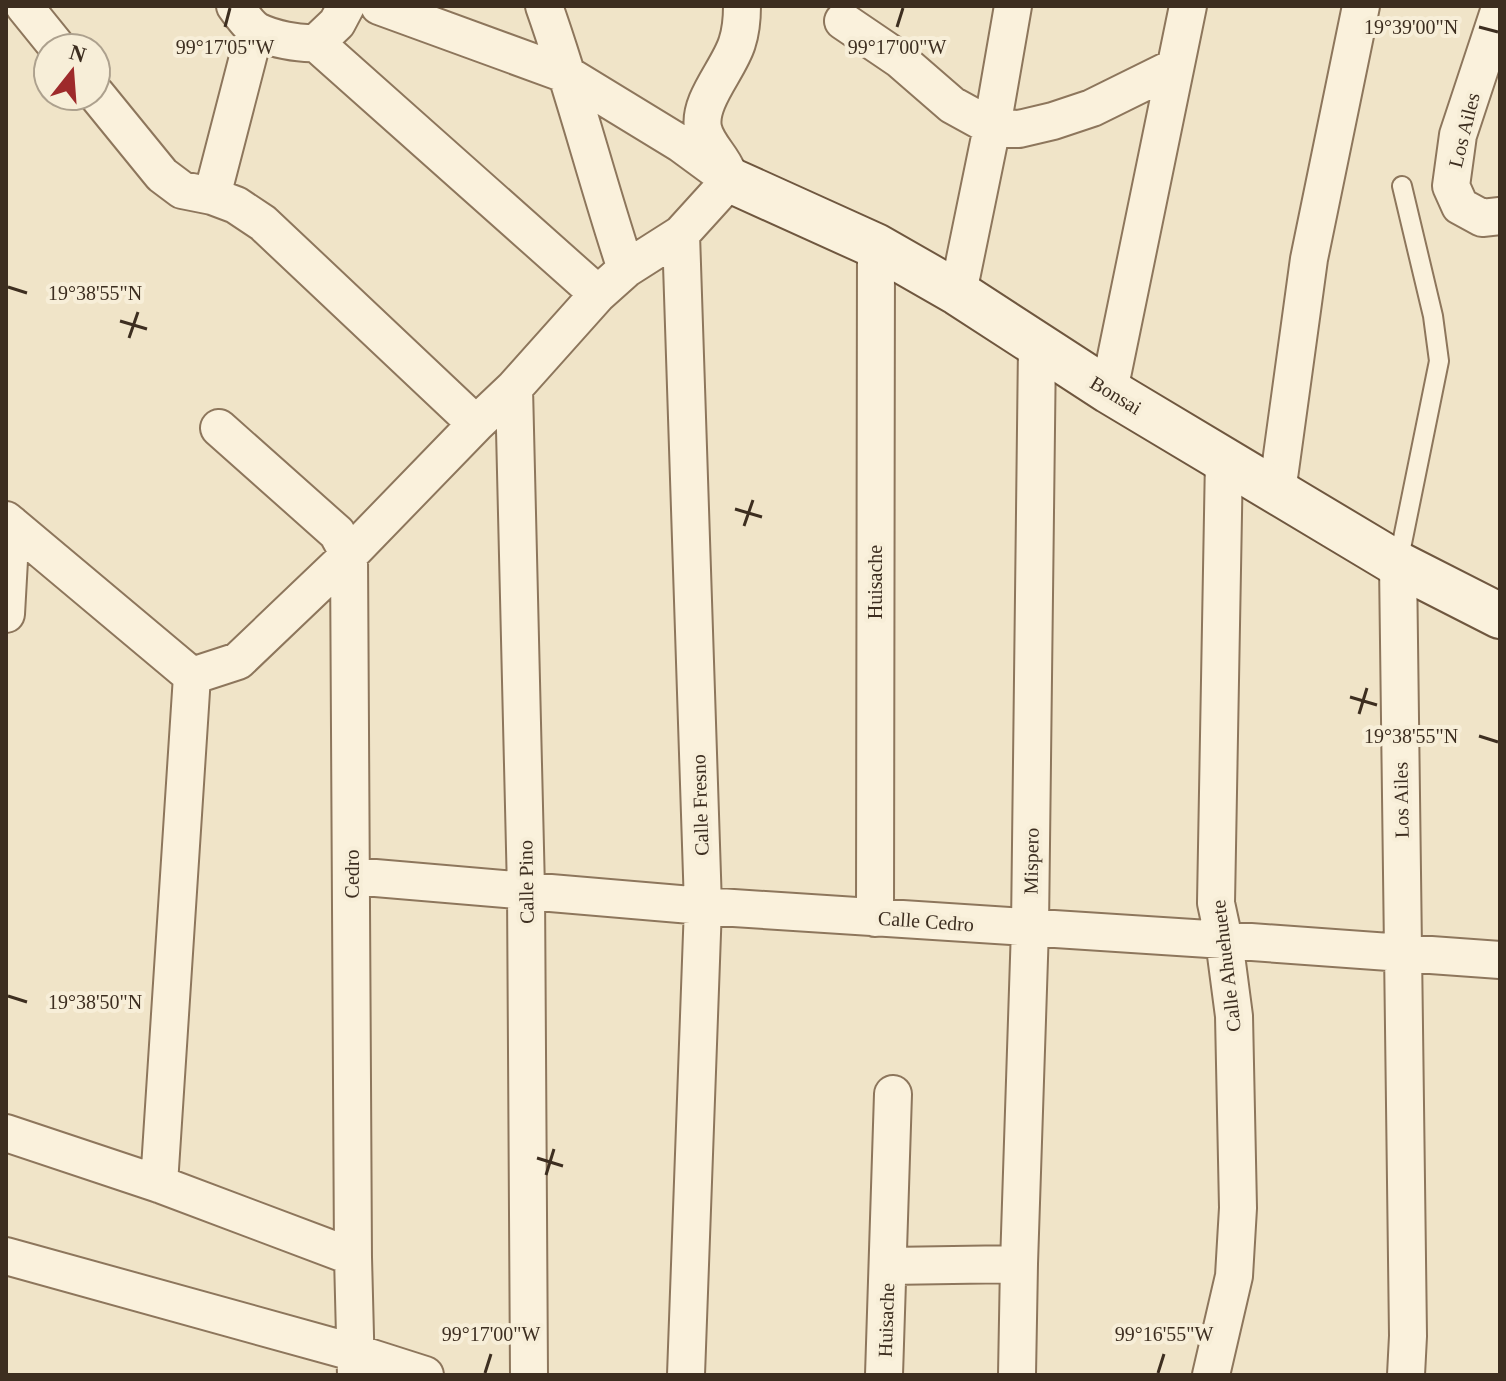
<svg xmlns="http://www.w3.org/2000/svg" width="1506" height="1381" font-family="Georgia,serif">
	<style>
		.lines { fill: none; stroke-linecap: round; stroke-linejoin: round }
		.lane-casing { stroke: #8d765c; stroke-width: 22 }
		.street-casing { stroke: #8d765c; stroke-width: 40 }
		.secondary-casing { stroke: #6f573f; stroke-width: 48 }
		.lane { stroke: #faf1dc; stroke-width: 18 }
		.street { stroke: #faf1dc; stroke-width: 36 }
		.secondary { stroke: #faf1dc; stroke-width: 44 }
		.ticks { fill: none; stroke: #3d2e20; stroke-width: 3 }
		.labels { text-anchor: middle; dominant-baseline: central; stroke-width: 8; stroke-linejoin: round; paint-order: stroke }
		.street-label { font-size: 20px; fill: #3d2e20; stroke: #f7eed8 }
		.ticks-label { font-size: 20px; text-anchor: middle; fill: #3d2e20; stroke: #f7eed8; stroke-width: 8; stroke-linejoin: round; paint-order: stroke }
	</style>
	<rect width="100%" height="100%" fill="#f0e4c8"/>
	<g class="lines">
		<defs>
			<path id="lane" d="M1398,563L1439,361L1433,316L1402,186"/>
			<path id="street" d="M24,6L58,48
				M235,6C241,14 249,26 257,31C273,39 298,44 316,43L598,294
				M379,6L568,75L681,144L730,180
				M544,6C575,93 597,182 626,269
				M1500,8L1458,135L1451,186L1460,206L1482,218L1500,216
				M843,21L899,59L952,105L992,127L1019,129L1053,121L1092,108L1175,67
				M316,43L337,23L346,6
				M96,94L162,175L182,190L212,196L236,205L263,223L476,424
				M727,171C721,156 706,144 703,128C698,101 729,69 737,43C741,31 742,18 742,6
				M212,196L255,30
				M681,234L703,906L686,1375
				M958,293L992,127L1013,6
				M514,388L526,890L529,1375
				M1109,391L1188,6
				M219,428L337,533L349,555L353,1257L356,1375
				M1277,492L1309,259L1361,6
				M6,520L192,676
				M1398,564L1408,1336L1406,1375
				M6,614L11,524
				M192,676L238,661L349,555L476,424L514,388L598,294L626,269L681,234L730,180
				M352,876L703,906L1224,940L1500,960
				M875,918L876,246
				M6,1133L159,1184L353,1257
				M159,1184L192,676
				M6,1256L356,1353L425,1375
				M888,1266L1019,1264
				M884,1375L893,1094
				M1017,1375L1019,1264L1030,928L1037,346
				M1211,1375L1234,1276L1238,1208L1234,1016L1224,940L1216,903L1224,459"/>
			<path id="secondary" d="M730,180L876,246L958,293L1109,391L1398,564L1500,616"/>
		</defs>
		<use href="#lane" class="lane-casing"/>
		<use href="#street" class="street-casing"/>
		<use href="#secondary" class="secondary-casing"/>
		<use href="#lane" class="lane"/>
		<use href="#street" class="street"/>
		<use href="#secondary" class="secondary"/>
	</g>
	<path class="ticks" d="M225,27L230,8M897,27L903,8M1479,27L1498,32M8,287L27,293M120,321L147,329M129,338L138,312M735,509L762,517M744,526L753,500M1350,697L1377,705M1359,714L1367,688M1479,736L1498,742M8,996L27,1002M537,1158L563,1166M546,1175L554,1149M485,1373L491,1354M1158,1373L1164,1354"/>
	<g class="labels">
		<g class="street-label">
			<text transform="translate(1464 130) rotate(-76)">Los Ailes</text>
			<text transform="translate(1116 395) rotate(31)">Bonsai</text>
			<text transform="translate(875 582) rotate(-90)">Huisache</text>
			<text transform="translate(1401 800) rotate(-91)">Los Ailes</text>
			<text transform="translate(700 805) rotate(-92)">Calle Fresno</text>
			<text transform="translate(1031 861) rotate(-89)">Mispero</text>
			<text transform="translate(352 874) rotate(-90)">Cedro</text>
			<text transform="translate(526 882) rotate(-91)">Calle Pino</text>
			<text transform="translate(926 921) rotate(4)">Calle Cedro</text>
			<text transform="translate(1226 966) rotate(-97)">Calle Ahuehuete</text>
			<text transform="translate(886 1320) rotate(-88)">Huisache</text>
		</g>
	</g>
	<g class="ticks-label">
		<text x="1411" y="34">19°39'00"N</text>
		<text x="225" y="54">99°17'05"W</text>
		<text x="897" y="54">99°17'00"W</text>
		<text x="95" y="300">19°38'55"N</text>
		<text x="1411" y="743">19°38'55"N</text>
		<text x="95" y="1009">19°38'50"N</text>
		<text x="491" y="1341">99°17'00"W</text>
		<text x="1164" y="1341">99°16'55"W</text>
	</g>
	<rect width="1506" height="1381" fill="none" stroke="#3d2e20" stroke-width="16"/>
	<g transform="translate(72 72) rotate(17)"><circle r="38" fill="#f7eed8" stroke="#ada18e" stroke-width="2"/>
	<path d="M0-6L14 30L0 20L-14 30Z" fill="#9e2a2b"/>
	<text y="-12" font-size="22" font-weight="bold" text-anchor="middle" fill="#3d2e20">N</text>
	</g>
</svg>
